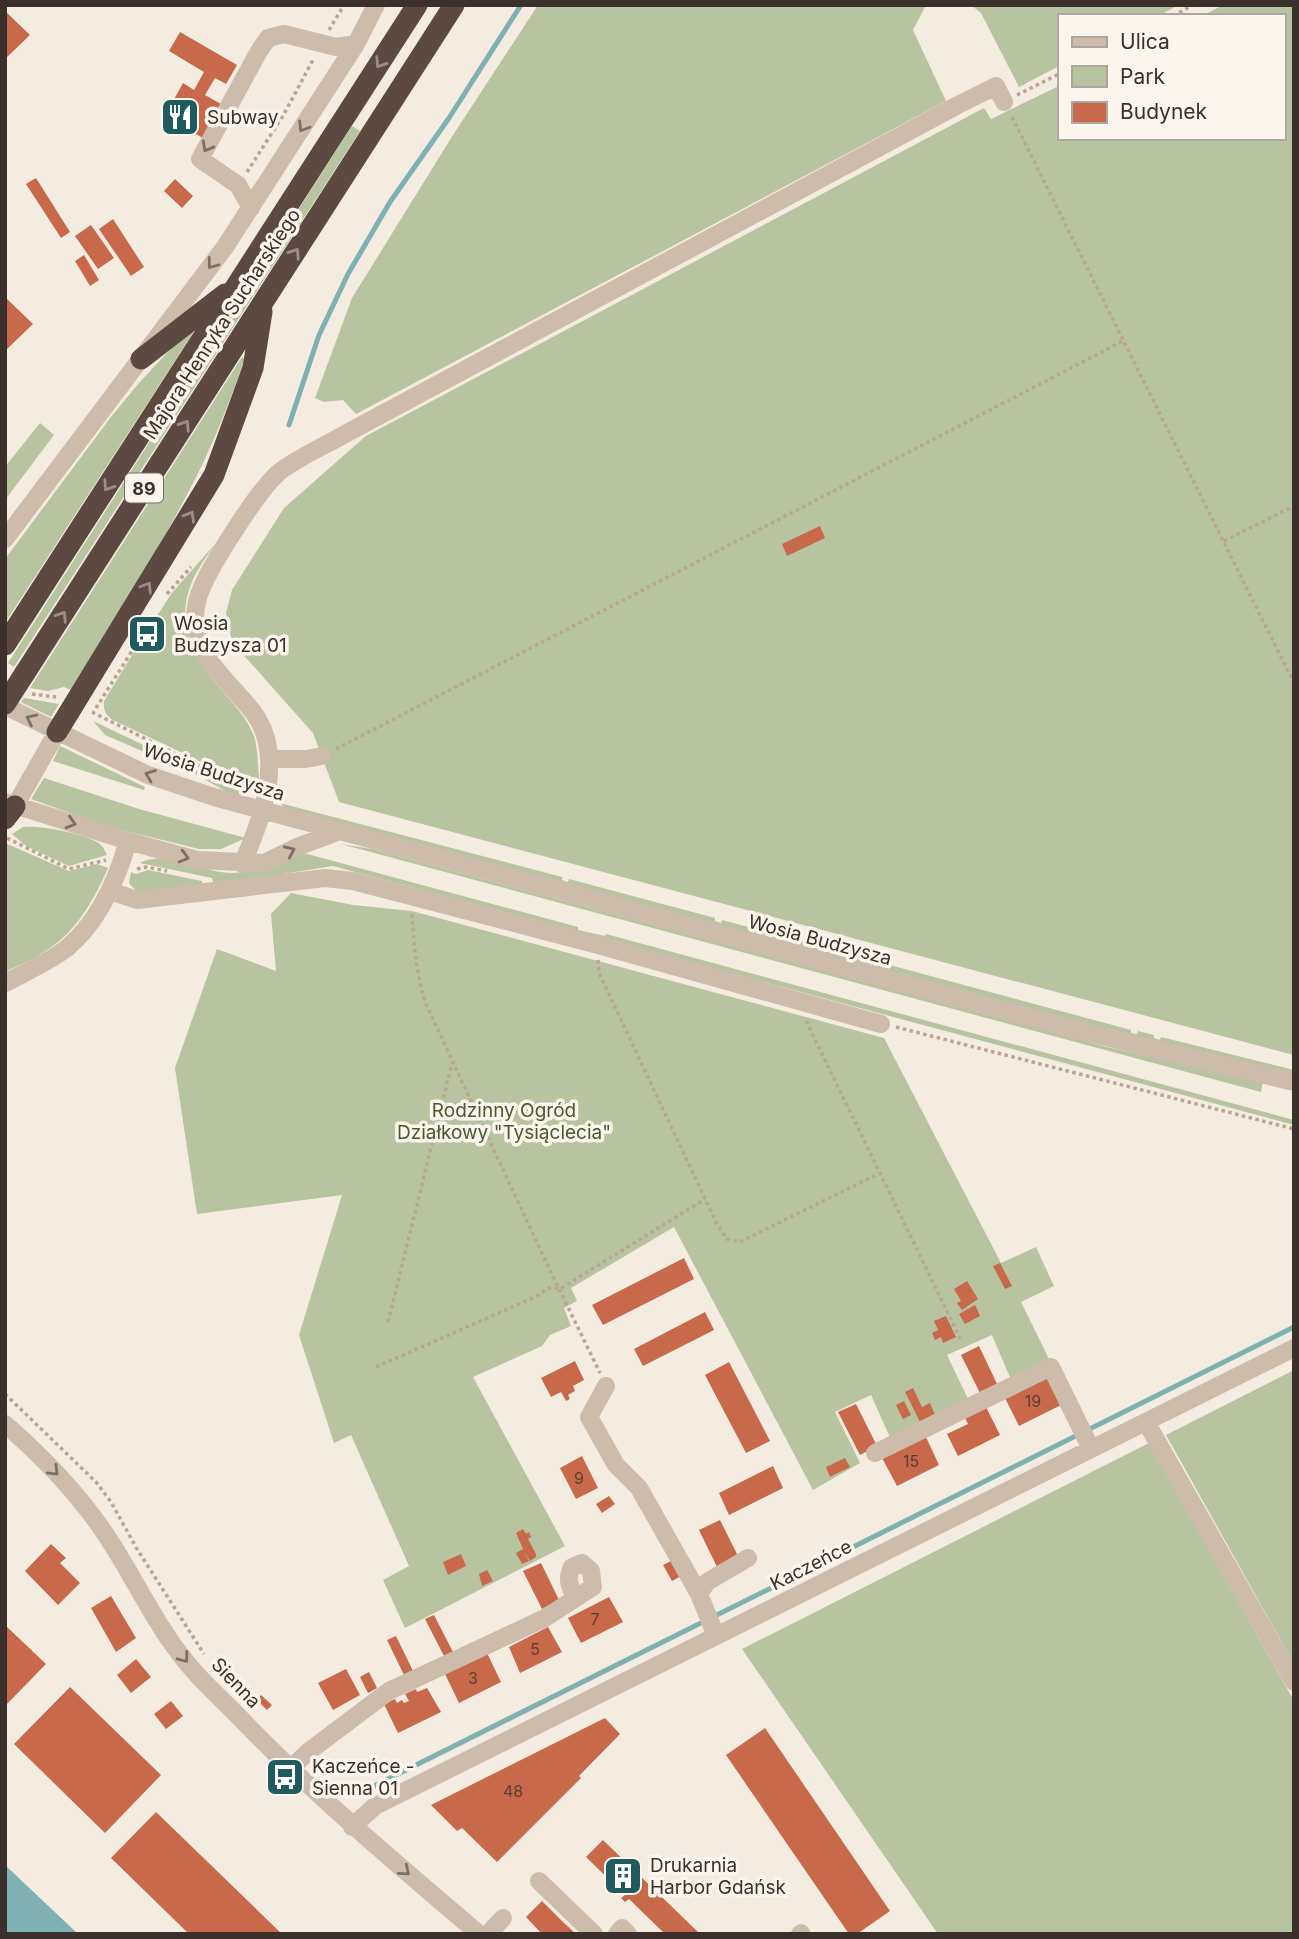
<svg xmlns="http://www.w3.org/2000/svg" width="1299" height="1939" font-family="Inter,sans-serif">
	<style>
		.green { fill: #b8c4a0 }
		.water { fill: #7fb0b2 }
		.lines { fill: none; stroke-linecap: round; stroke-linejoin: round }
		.stream { stroke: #7fb0b2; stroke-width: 5 }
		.building { fill: #c8694b }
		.path { stroke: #b9a596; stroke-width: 3.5; stroke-dasharray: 3.5 3.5; stroke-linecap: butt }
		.minor { stroke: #cdbbac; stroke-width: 18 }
		.highway { stroke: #5c4a42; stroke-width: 21 }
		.highway-bridge { stroke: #5c4a42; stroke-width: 21 }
		.oneway { stroke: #9c8e87 }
		.oneway2 { stroke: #7d6f65 }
		.labels { text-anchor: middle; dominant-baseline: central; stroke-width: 7; stroke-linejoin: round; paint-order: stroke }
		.number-label { font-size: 16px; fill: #5e3e33 }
		.shield { fill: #fbf5ee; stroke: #756b66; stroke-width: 2 }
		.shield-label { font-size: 18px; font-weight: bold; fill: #3b302b }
		.poi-label { font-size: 19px; fill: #3b302b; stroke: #fbf5ee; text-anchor: start }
		.street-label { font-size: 19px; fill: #3b302b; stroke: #fbf5ee }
		.park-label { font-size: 19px; fill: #4a5a2e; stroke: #fbf5ee }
	</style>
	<rect width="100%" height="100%" fill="#f4ebe1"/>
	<path class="green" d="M538,5H926L913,30L946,101L356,414L343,400L324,402L315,398L352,298L453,135Z
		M971,5H1179L1158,16H1059V66L1019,87L981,13Z
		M1223,5H1294V1055L339,802L313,733L232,642L226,613L232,590L284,508L366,436L984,108L991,119L1059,86V138H1283V16H1202Z
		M352,126L360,131L14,667L8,663Z
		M193,325V333L5,623V559L111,417L138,384Z
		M242,357L245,359C229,402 213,446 191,487C155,557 112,623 71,690L64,687L48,691L30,688Z
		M40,423L54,435L5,500V467Z
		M214,545C206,558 195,572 190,587C176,626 195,659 220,688C233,703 247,718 254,736C258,750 258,765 259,779L212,767L115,721C106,716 103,711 104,701L145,634L150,636L156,627L152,624L171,594Z
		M24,698L59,704L51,717L21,702Z
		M93,721L238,790L249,794L243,796L229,793L193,773L105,735Z
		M60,746L145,787L144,790L53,761Z
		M44,778L139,809L246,838L221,849H199L89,822V820L31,799Z
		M280,803L562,877V880L568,882L569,879L715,918V921L721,923L722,920L1131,1030V1033L1137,1034L1138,1031L1154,1035V1038L1160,1040L1161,1037L1294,1070V1073L1139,1038L286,809Z
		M23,827C39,825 82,833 97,842C102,845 105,850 107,855L69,866L26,846L12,834Z
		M5,843L69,871L97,864L108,868C95,898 77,930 50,948C36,958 20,965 5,972Z
		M341,844L372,849L1107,1047L1263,1082L1261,1092Z
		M300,852L578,927V930L605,936L606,934L1294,1120V1125L333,866L214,885L212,878L140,863C169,849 201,873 231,873C256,873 278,862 300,852Z
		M148,870L202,881L203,887L138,893L129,883L131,872L136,874Z
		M291,893L353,905L412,911L884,1038L1001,1263L1036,1247L1054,1286L1021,1302L1051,1363L1012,1382L992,1335L947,1355L970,1403L892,1442L871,1395L835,1412L860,1463L813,1490L674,1227L571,1288L577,1301L564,1308L571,1326L550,1335L542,1346L473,1377L565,1546L405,1628L383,1580L409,1566L351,1435L334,1443L299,1335L342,1195L197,1214L175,1068L217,949L276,971L271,914Z
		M1294,1370V1664L1166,1435Z
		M1149,1443L1294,1701V1934H938L742,1649Z"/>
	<path class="water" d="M5,1865L78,1934H5Z"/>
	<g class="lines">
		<path class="stream" d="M289,425L319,335L348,274L390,202L449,118L521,5
			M366,1790L1294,1327"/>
	</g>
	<path class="building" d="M5,11L30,35L5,59Z
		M180,32L237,65L226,84L215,78L205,95L221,104L203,138L167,118L166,114L183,83L194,90L204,72L169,51Z
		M36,178L70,232L61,238L26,184Z
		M175,179L193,196L182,208L164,191Z
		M113,219L144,267L131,276L99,229Z
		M91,225L114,258L98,269L75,236Z
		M84,255L99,280L90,286L75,261Z
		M5,297L33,324L5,351Z
		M820,526L825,538L787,556L782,544Z
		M684,1258L694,1279L603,1325L592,1305Z
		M1000,1263L1012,1286L1005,1289L993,1266Z
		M967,1281L978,1299L962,1310L957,1303L961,1301L954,1289Z
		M975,1305L980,1316L965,1324L959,1314Z
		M705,1312L714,1330L643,1366L634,1349Z
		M946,1316L956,1337L943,1343L941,1337L935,1340L932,1333L938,1330L934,1321Z
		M979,1346L998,1386L981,1395L961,1355Z
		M575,1361L584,1380L573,1386L575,1391L568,1395L570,1399L566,1401L561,1392L551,1397L541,1378Z
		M729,1362L770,1441L746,1453L705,1375Z
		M1047,1377L1061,1405L1019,1426L1005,1398Z
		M913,1388L922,1407L930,1403L935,1415L921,1424L905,1392Z
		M904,1401L911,1415L903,1419L896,1405Z
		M856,1404L877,1446L860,1455L838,1412Z
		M986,1407L1000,1435L958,1456L947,1434L968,1424L965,1418Z
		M926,1437L939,1465L897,1486L882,1458Z
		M582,1456L598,1488L576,1499L560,1468Z
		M845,1458L850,1467L830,1477L826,1467Z
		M773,1466L783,1488L729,1515L719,1493Z
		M609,1496L615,1504L602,1513L596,1504Z
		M720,1520L739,1558L718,1569L699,1530Z
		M523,1529L526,1534L529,1532L531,1537L528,1539L536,1554V1557L530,1561L525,1553L529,1561L522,1564L516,1553L523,1549L516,1533Z
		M51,1544L66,1558L60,1563L80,1583L58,1605L25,1571Z
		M461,1554L466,1566L448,1575L443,1562Z
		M673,1560L681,1576L672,1581L663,1565Z
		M541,1563L559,1600L542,1609L523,1571Z
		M487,1570L493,1581L482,1586L479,1574Z
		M111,1596L136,1638L116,1652L91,1608Z
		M609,1597L623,1622L581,1643L568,1618Z
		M434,1615L454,1654L445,1658L425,1619Z
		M5,1625L46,1664L5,1706Z
		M548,1627L562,1652L520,1673L509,1647Z
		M396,1636L414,1673L405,1677L387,1640Z
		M487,1653L501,1682L459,1703L445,1674Z
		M136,1659L151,1677L131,1693L117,1675Z
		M346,1669L360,1695L333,1710L318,1683Z
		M369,1672L377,1688L368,1693L360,1677Z
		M70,1687L161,1775L105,1833L14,1744Z
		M427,1688L441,1712L398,1733L384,1704L395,1699L397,1703L402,1700L404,1703L409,1701L405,1694L416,1689L417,1692Z
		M261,1695L272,1705L267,1710L257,1700Z
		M171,1701L183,1716L166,1729L154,1714Z
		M605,1718L620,1734L579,1776L581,1778L497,1862L462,1828L457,1831L431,1805Z
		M765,1728L890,1911L857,1934H849L726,1755Z
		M156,1812L282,1934H189L111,1858Z
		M603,1840L700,1934H665L629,1899L625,1902L621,1898L625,1895L586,1857Z
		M542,1901L563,1922L576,1934H542L526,1917Z"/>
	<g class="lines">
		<path class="path" d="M1173,16L1193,5
			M329,30L344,5
			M1017,95L1059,74
			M1012,117L1294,683
			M247,172L284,114L314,58
			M1224,541L1294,506
			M167,594L191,567
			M32,694L56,697
			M96,708L137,643
			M92,712L214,773L252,788
			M336,749L1123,341
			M7,838L69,869L106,860
			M137,869L146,867L167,871
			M412,914C414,946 416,974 426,1004L546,1262L600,1373
			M598,960L599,973L717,1224L727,1239L740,1242L880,1173
			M806,1021L961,1340
			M896,1027L1294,1129
			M388,1322L452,1063
			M376,1367L535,1297L549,1288L560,1289L705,1199
			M5,1394L97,1483L111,1502L137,1549L204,1654"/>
		<path class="minor" d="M251,208L238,185L200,159L259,51L268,38L284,34L336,47L356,44
			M5,539L225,247L356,44L376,5
			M5,706L148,775L214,797L1076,1030L1294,1082
			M269,759H306L322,756
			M5,802L128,841L197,860L264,863L297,847L337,832
			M15,806L57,732
			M242,864C262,820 286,755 253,712C234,687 210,669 199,640C194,627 194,611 198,598C205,572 258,491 278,473C298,457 325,446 347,433L958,105L996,86L1004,102
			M110,891L137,900L325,878L353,881L598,945L881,1024
			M5,983C26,972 49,962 67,948C99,921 117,880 128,841
			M606,1386L589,1417L616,1465L639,1488L699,1594
			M1146,1422L1294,1682
			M5,1424C44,1458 80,1495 108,1538C135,1579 156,1626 187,1663C204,1684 225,1702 243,1721C317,1797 398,1865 479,1934
			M875,1453L1051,1367L1091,1449
			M716,1636L699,1594L707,1582L748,1558
			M291,1768L308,1752L389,1691L545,1618L593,1587L591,1571L582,1563L572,1567C566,1579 570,1587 575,1598
			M352,1827L375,1806L1294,1348
			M539,1881L594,1934
			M488,1934L503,1918
			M617,1934L622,1928L628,1934
			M800,1934L801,1933"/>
		<path class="highway" d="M141,359L225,294
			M5,645L417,5
			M25,673L454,5
			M57,732L214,475L253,368L262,312
			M5,819L15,806"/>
		<path class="highway-bridge" d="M5,704L25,673"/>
	</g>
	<defs><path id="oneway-chevron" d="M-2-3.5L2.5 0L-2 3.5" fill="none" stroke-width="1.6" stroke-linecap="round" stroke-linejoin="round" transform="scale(1.75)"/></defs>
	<g class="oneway">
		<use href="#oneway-chevron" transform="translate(380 63) rotate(123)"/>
		<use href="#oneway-chevron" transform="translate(295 253) rotate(-57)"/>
		<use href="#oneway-chevron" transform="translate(185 425) rotate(-57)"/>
		<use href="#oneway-chevron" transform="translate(108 486) rotate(123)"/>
		<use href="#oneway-chevron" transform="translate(190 516) rotate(-59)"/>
		<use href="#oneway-chevron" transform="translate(147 587) rotate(-58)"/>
		<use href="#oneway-chevron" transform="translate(62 616) rotate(-57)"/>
	</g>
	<g class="oneway2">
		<use href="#oneway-chevron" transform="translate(303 127) rotate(122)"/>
		<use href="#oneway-chevron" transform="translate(207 147) rotate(119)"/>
		<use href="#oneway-chevron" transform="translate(212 264) rotate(127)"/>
		<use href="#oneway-chevron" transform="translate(31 719) rotate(-154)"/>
		<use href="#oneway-chevron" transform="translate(150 775) rotate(-159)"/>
		<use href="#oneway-chevron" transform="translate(71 823) rotate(17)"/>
		<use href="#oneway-chevron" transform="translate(290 851) rotate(-25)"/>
		<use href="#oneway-chevron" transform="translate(184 857) rotate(15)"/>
		<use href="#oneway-chevron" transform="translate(54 1471) rotate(45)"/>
		<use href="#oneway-chevron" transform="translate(184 1658) rotate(53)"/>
		<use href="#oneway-chevron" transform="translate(405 1871) rotate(40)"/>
	</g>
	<defs>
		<symbol id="restaurant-square" viewBox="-11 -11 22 22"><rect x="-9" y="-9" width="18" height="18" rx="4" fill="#1f5a5e" stroke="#fbf5ee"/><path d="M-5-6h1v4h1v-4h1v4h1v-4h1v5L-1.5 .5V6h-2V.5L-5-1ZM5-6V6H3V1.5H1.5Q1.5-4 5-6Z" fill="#fff"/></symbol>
		<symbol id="bus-square" viewBox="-11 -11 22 22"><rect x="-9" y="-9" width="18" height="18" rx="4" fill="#1f5a5e" stroke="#fbf5ee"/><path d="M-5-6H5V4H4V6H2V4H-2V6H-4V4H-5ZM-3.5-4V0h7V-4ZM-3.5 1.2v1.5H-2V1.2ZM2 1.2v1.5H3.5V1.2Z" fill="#fff"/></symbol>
		<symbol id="building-square" viewBox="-11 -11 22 22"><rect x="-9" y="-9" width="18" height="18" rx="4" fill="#1f5a5e" stroke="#fbf5ee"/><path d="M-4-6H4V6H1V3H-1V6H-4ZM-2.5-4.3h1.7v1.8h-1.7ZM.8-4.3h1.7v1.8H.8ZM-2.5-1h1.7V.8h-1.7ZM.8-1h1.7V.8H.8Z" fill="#fff"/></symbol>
	</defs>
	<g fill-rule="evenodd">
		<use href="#restaurant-square" x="158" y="95" width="44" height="44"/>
		<use href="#bus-square" x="125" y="612" width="44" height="44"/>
		<use href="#bus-square" x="263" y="1755" width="44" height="44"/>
		<use href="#building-square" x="601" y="1854" width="44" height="44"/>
	</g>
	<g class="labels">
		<g class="number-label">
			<text x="1033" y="1401">19</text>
			<text x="911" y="1461">15</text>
			<text x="579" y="1478">9</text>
			<text x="595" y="1619">7</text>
			<text x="535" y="1649">5</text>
			<text x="473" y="1678">3</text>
			<text x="513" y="1791">48</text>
		</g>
		<rect class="shield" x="125" y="473.5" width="38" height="29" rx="5"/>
		<g class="shield-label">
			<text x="144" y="488">89</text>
		</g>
		<g class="poi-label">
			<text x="207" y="117">Subway</text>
			<text x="174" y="623">Wosia<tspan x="174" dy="22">Budzysza 01</tspan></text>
			<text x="312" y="1766">Kaczeńce -<tspan x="312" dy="22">Sienna 01</tspan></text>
			<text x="650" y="1865">Drukarnia<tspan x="650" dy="22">Harbor Gdańsk</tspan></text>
		</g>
		<g class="street-label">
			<text transform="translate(222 324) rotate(-57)">Majora Henryka Sucharskiego</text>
			<text transform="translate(214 772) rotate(18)">Wosia Budzysza</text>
			<text transform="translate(820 940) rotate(15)">Wosia Budzysza</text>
			<text transform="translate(811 1565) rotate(-27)">Kaczeńce</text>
			<text transform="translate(236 1683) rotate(46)">Sienna</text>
		</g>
		<g class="park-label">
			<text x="504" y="1110">Rodzinny Ogród<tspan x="504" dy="22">Działkowy "Tysiąclecia"</tspan></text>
		</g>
	</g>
	<rect width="1299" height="1939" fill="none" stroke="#3b302b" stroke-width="14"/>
	<rect x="1058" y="14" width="228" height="126" fill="#fbf5ee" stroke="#aea6a0" stroke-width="2"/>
	<rect x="1072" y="37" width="35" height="10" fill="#cdbbac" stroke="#aea6a0" stroke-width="2"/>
	<text x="1120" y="49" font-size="21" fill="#3b302b">Ulica</text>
	<rect x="1072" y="66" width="35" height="21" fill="#b8c4a0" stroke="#aea6a0" stroke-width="2"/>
	<text x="1120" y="84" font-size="21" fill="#3b302b">Park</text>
	<rect x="1072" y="102" width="35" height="21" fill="#c8694b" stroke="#aea6a0" stroke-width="2"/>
	<text x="1120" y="119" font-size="21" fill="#3b302b">Budynek</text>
</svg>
